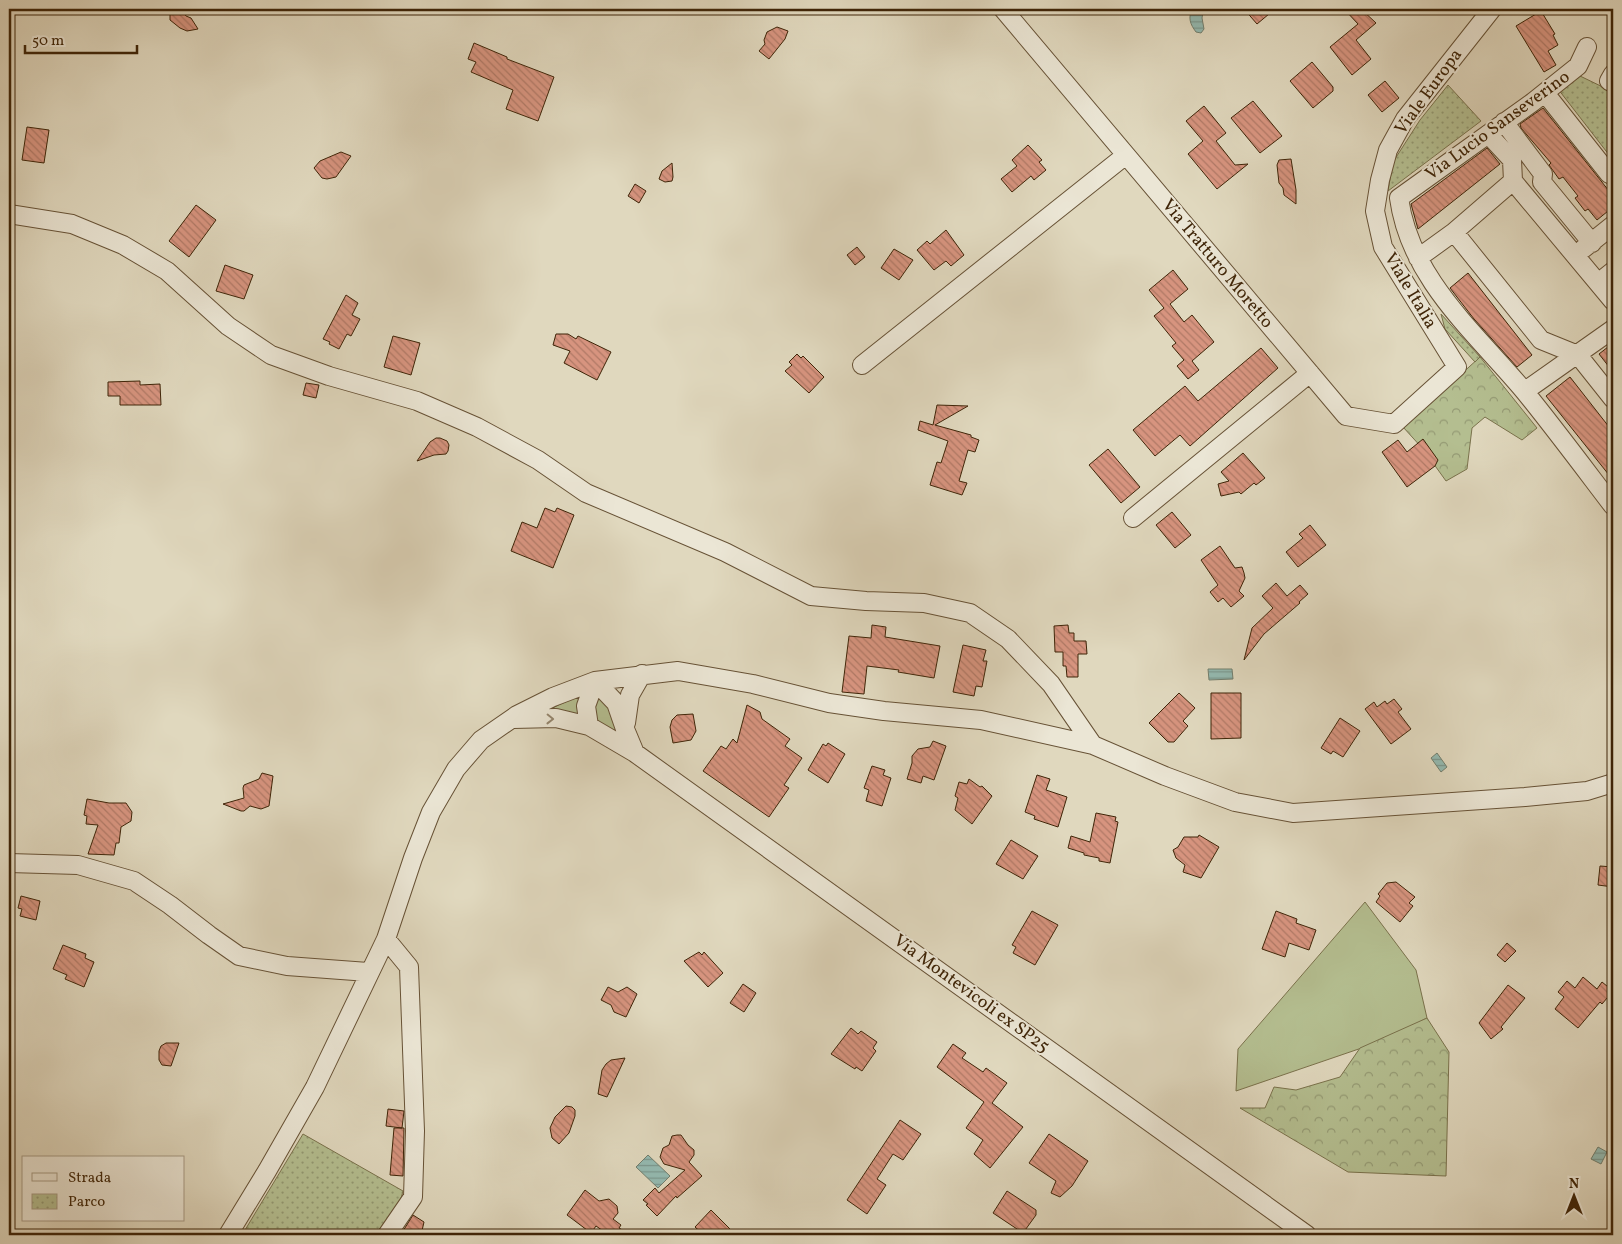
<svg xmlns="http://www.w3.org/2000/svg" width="1622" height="1244" font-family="Vollkorn,serif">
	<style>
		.grass { fill: #b4be90; stroke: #7a724c }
		.forest { fill: url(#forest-crowns); stroke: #7a724c }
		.park { fill: url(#park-dots); stroke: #7a724c }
		.water { fill: url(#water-rules); stroke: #727e6d }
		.building { fill: url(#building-back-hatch); stroke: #3f2508 }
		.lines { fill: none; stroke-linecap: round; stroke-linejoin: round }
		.minor-casing { stroke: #675236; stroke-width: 20 }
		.minor { stroke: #ebe6d5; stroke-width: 18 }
		.oneway { stroke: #95866e }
		.labels { text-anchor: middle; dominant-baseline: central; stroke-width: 4; stroke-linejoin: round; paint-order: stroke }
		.street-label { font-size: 18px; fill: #3f2508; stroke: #ebe6d5 }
	</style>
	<defs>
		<pattern id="forest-crowns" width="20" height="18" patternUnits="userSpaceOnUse" patternTransform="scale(1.25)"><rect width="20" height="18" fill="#b4be90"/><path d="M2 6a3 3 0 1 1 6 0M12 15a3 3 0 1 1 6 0" fill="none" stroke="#949a74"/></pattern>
		<pattern id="park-dots" width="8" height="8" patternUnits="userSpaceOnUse" patternTransform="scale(1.25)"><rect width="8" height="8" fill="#b4be90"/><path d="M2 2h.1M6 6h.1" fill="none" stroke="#949a74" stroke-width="1.8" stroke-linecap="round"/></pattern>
		<pattern id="water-rules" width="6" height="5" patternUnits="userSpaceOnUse" patternTransform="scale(1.25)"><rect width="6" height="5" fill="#94bab1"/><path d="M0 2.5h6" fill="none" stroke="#7a978e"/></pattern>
		<pattern id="building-back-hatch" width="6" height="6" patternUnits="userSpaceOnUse" patternTransform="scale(1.25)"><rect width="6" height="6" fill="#d7947f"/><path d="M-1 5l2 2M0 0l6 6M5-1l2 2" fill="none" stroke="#b07966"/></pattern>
	</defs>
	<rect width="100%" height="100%" fill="#e0d8be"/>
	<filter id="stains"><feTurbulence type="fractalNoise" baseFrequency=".004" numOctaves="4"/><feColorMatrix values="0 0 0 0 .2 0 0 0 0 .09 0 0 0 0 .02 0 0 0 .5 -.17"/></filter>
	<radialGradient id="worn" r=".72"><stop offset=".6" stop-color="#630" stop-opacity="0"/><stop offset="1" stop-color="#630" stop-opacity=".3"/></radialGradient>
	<path class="grass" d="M592,695L601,696L612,714L620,738C599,724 593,722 592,695Z
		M578,696L581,717L548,710Z
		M1365,902L1416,970L1427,1018L1385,1040L1236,1091L1238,1049Z"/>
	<path class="forest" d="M1480,357L1537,428L1522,440L1485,417L1472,428L1467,469L1446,481L1423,449L1403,427Z
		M1427,1018L1449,1052L1446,1176L1348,1172L1240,1108H1265L1274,1087L1296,1090L1340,1077L1360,1048Z"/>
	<path class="park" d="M1578,75L1613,92V160L1558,89Z
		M1448,85L1481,121L1388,191L1393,162L1420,120Z
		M1441,314L1480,357L1475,362L1445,329Z
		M303,1134L403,1191L399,1206L378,1235H242Z"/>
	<path class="water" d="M1192,9H1207L1203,12L1202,18L1204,29L1201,33L1196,32C1190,24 1188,18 1192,9Z
		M1208,669H1232L1233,679L1209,680Z
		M1437,753L1447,767L1441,772L1431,758Z
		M1598,1147L1607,1152L1601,1164L1591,1159Z
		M648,1155L670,1176L658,1188L636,1167Z"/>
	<path class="building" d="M170,9H181L186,16L191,18L198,29L187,31L180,28L170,20Z
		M1244,9H1275L1257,24Z
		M1344,9H1361L1376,23L1356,40L1371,59L1352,75L1330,47L1358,24Z
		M1541,11L1555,34L1553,35L1558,45L1548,51L1556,65L1544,72L1516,26Z
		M777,27L788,31L785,39L769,59L759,51L765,44L764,40L767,32Z
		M474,43L507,57V59L554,77L538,121L506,109L513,90L471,72L476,62L468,59Z
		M1312,62L1333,87V91L1313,108L1290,81Z
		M1385,81L1399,98L1382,112L1368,95Z
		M1253,101L1282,136L1260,153L1231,118Z
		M1204,106L1226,133L1216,141L1235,165L1248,164L1217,189L1188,154L1203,141L1186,121Z
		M1543,108L1613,196V207L1597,220L1588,209L1585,211L1575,198L1578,196L1563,177L1559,179L1549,165L1551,163L1521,128L1520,124Z
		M27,127L49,130L44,163L22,160Z
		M1028,145L1042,160L1039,162L1046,170L1034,180L1031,176L1012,192L1001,179L1017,166L1012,160Z
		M1487,148L1500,164L1418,229L1411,204Z
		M341,152L351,156L336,177L327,179L322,178L314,168L320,161Z
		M1291,159L1296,190V204L1284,195L1283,188L1279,183L1277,165L1279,160Z
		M672,163L673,177L672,181L665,182L659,179L662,171Z
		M635,184L646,191L639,203L628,196Z
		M196,205L216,220L189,257L169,241Z
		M946,230L964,255L951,266L946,261L934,270L917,250L927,241L930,244Z
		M857,247L865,257L855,265L847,255Z
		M894,249L913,260L899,280L881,268Z
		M225,265L253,275L244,299L216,291Z
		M1173,270L1188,289L1170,304L1184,322L1192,315L1214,342L1192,361L1199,370L1188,379L1177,366L1184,360L1172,346L1176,343L1154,316L1164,308L1149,290Z
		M1468,273L1532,355L1517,367L1474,319L1450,288Z
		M346,295L358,303L352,315L360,319L351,336L347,334L339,349L329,344L330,342L323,339Z
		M556,334H568L576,339L578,336L611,352L597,380L564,363L570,351L553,345Z
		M393,336L420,343L411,375L384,367Z
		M1613,343V372L1599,354Z
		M1261,348L1278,368L1190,446L1180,435L1155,456L1133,430L1185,386L1198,401Z
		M797,354L801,358L803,356L824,377L809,393L785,371L792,365L789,362Z
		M1570,377L1613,432V480L1546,396Z
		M140,381V385L160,384L161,405H120V396H108V382Z
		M306,383L319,385L316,398L303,395Z
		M937,405L968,406L935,425L971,435V437L979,440L975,452L968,450L959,481L967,483L962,495L930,485L937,462L941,463L948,441L918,430L920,421L933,425Z
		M436,438H440L447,441L449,445L448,451L446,454L434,455L417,461L430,442Z
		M1423,439L1438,460L1435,466L1407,487L1382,452L1398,440L1407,452Z
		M1108,449L1140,487L1121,503L1089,465Z
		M1243,453L1265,478L1256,485L1254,483L1241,494L1239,492L1221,496L1218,484L1229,481L1221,472Z
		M545,508L555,512L557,508L574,515L553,568L511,551L522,522L537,528Z
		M1172,512L1191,535L1175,548L1156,525Z
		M1310,525L1326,545L1298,567L1286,552L1303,538L1299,534Z
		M1220,546L1235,568L1242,567L1244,573L1245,578L1239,591L1244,596L1231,607L1223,598L1218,602L1210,592L1218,585L1201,560Z
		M1276,583L1287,596L1300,585L1308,594L1299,602L1300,603L1264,634L1244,660L1252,628L1273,608L1262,596Z
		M872,625L886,627L885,637L940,646L934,678L898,672L899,670L867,666L864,694L842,692L849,636L871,638Z
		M1068,625L1069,633H1074V641H1086L1087,654H1078V677H1067L1066,666H1063V652H1055L1054,626Z
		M963,645L986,650L983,661H987L982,687L976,686L974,696L953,692Z
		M1179,693L1195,708L1183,721L1188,726L1174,742H1168L1149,723Z
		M1211,693H1241V738L1211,739Z
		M1394,699L1402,709L1398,712L1411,729L1391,744L1365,709L1374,702L1377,707L1385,701L1387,704Z
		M747,705L760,712L762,719L790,739L785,746L802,758L784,785L789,788L769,817L703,771L721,746L726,749L733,739L737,743Z
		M693,714L696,731L691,740L673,743L670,727L672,720L677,715Z
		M1340,718L1360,731L1343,757L1333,751L1331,754L1321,748Z
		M933,741L946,746L934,780L923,776L921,783L907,779L912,763V756L918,749L930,747Z
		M828,743L845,754L828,783L808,770L823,744L826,746Z
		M872,766L885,770L883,775L891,778L882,806L866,801L869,790L864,788Z
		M262,773L273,776L269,806L261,809L250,806L244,811H241L223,804L244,798L243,788L244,785L259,779Z
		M1037,775L1050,779L1046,790L1067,797L1058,827L1034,819L1035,816L1025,812Z
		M969,779L980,787L982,786L992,796L972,824L955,810L958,798L955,796L959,782L967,784Z
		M87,799L109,803H126L132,812L131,821L121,827L119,843H116L114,855L88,854L98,825L86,824L87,816L84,815Z
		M1096,813L1116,817L1115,821L1118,822L1110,863L1099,861V858L1084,855V853L1068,848L1071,836L1090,842Z
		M1199,835L1219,847L1201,878L1183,872L1185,865L1176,858L1173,850L1178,847L1184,837H1198Z
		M1011,840L1038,856L1023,879L996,864Z
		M1600,866L1613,867V887L1598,885Z
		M1396,882L1415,897L1409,903L1413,906L1400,922L1376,902L1380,896L1378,894L1387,883Z
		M21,896L40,901L36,920L20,916L22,909L18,908Z
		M1032,911L1058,925L1035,965L1013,953L1016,947L1012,945Z
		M1276,911L1297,919L1296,923L1316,930L1309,950L1289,943L1285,957L1262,949Z
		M1507,943L1516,951L1505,962L1497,955Z
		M63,945L86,954L85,958L94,962L84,987L65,979L67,975L53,969Z
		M699,952L702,955L704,952L723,973L708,987L684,961Z
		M1583,977L1597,989L1602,982L1613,991L1602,1004L1600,1002L1578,1028L1555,1009L1564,997L1558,992L1567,981L1575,988Z
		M743,984L756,993L744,1012L730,1003Z
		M1508,985L1525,998L1501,1027L1503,1029L1491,1039L1479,1023Z
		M608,987L618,992L627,987L637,994L626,1017L614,1012L611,1005L601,1000Z
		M851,1028L858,1034L861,1031L877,1042L873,1048L876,1051L862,1071L856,1067L855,1069L831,1054Z
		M166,1043H179L171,1066L162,1065L159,1060V1051L161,1046Z
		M953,1044L966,1053L962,1058L983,1072L986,1068L1007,1083L992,1103L1023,1127L990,1168L974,1154L983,1140L966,1128L984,1102L937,1067Z
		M625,1058L607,1097L598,1094L602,1070L606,1064L611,1060Z
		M566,1106L572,1107L575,1110V1116L569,1133L559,1144L552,1138L550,1128L555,1117Z
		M388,1109L404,1111L402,1128L386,1126Z
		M900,1120L921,1134L903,1160L893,1154L877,1179L886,1185L867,1214L847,1200Z
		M394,1128H404L403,1176L390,1175Z
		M1049,1134L1088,1161L1072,1186L1060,1197L1051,1193L1056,1181L1029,1163Z
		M677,1135H681L688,1145L694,1150V1155L689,1162L702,1176L677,1198L676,1196L657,1216L646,1205L648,1204L643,1200L655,1188L659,1193L685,1170L664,1164L660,1157L663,1148L669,1145L672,1136Z
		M585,1190L599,1201L609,1199L617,1206L618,1213L613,1219L621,1225L619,1228L631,1235H609L596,1226L591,1233L567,1215Z
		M1007,1191L1036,1210V1215L1023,1233L993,1213Z
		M711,1210L730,1229L724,1235H704L695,1227Z
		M413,1215L424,1222L421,1235H410L403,1231Z"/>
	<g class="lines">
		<defs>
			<path id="minor" d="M1003,9L1346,416L1394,424L1457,367L1383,247L1375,211L1380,180L1388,150L1405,119L1492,9
				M1587,47L1578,66L1533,102L1399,198C1410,279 1475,332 1525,392C1555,429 1584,468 1613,506
				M1613,74L1609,81L1613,83
				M1545,93L1609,174L1613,175
				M1504,122L1543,174L1542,182L1592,243
				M1488,134L1512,160L1513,181L1613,301
				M9,214L72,224L123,245L167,271L228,326L271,355L329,376L417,401L477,427L538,460L586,493L725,552L811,596L866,601L924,603L970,613L1008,639L1051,684L1093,745
				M1454,232L1541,340L1578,355L1613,399
				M1583,249L1613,225
				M1418,258L1454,232L1513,181
				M1598,283L1613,271
				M862,365L1126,155
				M1525,391L1613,329
				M1133,518L1310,373
				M595,681L616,703L625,729L635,753
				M513,719L556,718L589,726L635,753L1307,1235
				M626,723L630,695L642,674
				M589,726L586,706L595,681
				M9,863L78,865L134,881L170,905L209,935L239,956L287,966L368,972
				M386,939L409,967L415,1131L413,1197L387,1235
				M228,1235L267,1171L315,1087L386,939L413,858L431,812L456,769L481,740L517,715L553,697L595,681L678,671L753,684L829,703L884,711L981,720L1093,745L1165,776L1235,802L1293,813L1525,797L1587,791L1613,783"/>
		</defs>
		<use href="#minor" class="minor-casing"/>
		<use href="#minor" class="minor"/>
	</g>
	<defs><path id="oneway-chevron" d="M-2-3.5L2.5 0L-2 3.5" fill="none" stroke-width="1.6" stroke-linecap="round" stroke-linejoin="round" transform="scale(1.25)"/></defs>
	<use class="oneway" href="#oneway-chevron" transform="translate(550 719) rotate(1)"/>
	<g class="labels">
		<g class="street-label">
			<text transform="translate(1429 92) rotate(-54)">Viale Europa</text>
			<text transform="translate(1498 126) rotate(-36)">Via Lucio Sanseverino</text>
			<text transform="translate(1217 264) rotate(50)">Via Tratturo Moretto</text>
			<text transform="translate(1410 291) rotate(59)">Viale Italia</text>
			<text transform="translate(971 994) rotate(36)">Via Montevicoli ex SP25</text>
		</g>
	</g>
	<rect width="1622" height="1244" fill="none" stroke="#e0d8be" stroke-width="30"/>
	<rect x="10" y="10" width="1602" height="1224" fill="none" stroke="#3f2508" stroke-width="2.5"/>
	<rect x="15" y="15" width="1592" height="1214" fill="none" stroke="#3f2508"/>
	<rect x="22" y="1156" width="162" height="65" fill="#ebe6d5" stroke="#a69983"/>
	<rect x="32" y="1173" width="25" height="8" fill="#ebe6d5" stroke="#a69983"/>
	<text x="68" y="1182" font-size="15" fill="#3f2508">Strada</text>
	<rect x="32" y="1194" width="25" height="15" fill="url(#park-dots)" stroke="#a69983"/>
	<text x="68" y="1206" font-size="15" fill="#3f2508">Parco</text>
	<g transform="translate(1574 1196)" stroke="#ebe6d5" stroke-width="4" paint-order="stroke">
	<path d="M0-4L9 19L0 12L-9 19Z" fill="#3f2508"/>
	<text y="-8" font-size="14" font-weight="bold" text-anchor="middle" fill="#3f2508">N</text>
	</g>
	<path d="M25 45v8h112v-8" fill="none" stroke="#3f2508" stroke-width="2.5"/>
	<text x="32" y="45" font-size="15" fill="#3f2508" stroke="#ebe6d5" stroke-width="4" paint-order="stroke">50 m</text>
	<rect width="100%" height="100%" filter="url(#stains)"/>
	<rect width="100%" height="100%" fill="url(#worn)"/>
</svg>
